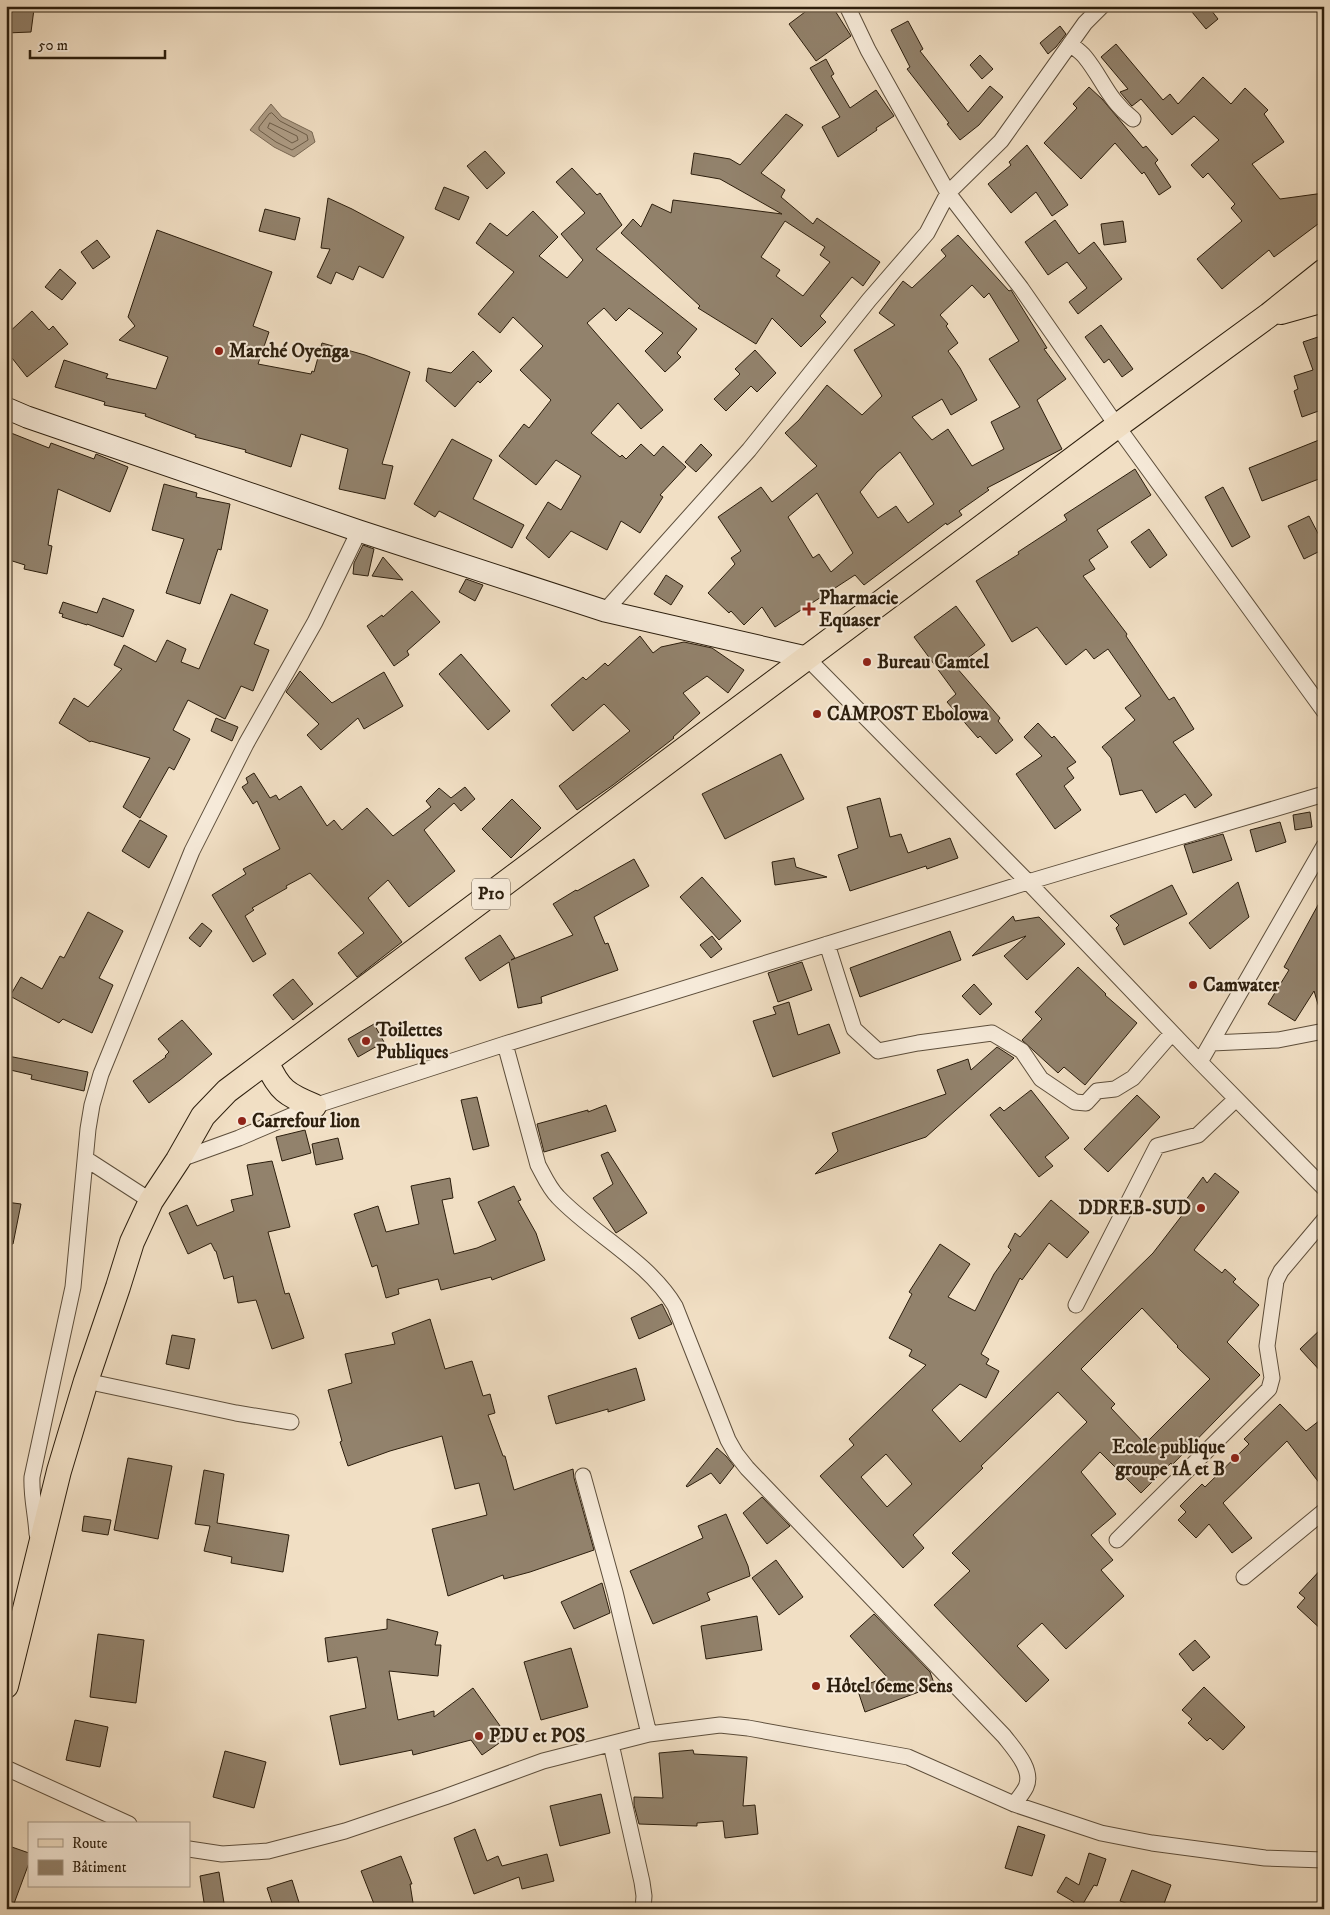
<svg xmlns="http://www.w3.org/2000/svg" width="1330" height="1915" font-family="'IM FELL DW Pica',serif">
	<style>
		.water { fill: #ae9d86; stroke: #7a6a56 }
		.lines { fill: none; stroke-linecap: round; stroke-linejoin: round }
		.shore { stroke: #6d5e4a; stroke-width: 1 }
		.building { fill: #92826c; stroke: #2c1e0d; fill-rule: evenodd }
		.minor-casing { stroke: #5d4e3b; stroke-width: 17 }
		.secondary-casing { stroke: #2c1e0d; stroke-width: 23 }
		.primary-casing { stroke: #2c1e0d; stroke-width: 26 }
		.minor { stroke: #f6ead9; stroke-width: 15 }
		.secondary { stroke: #f6ead9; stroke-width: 21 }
		.primary { stroke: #f1dfc4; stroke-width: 24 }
		.poi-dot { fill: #8f2418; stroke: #f6ead9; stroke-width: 2 }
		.labels { text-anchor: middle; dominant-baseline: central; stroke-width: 4; stroke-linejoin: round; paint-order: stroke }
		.shield { fill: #f6ead9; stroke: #695b4a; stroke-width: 1 }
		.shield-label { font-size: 18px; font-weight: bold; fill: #2c1e0d }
		.poi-label { font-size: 19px; font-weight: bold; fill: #2c1e0d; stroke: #f6ead9; text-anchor: start }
	</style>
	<rect width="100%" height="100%" fill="#f1dfc4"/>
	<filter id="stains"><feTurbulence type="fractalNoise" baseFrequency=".004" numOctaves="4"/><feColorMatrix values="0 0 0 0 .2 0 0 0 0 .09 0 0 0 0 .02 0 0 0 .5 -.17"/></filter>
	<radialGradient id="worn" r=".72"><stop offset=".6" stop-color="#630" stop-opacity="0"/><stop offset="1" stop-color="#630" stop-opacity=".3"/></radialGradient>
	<path class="water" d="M271,104L282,117L312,132L315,142L294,157L274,147L250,130Z"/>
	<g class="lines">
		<path class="shore" d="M272,113L280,121L307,135L308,140L292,150L276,142L259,130V127L269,114Z
			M270,123L297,136L298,140L292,143L268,128Z"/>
	</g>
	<path class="building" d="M813,6H832L851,36L816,61L789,24Z
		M1187,6H1208L1218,19L1206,29Z
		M34,9L31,32L6,33V10Z
		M908,21L923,49L920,51L968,112L990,86L1003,97L979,125L960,140L947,124L949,123L907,69L910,67L891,30Z
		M1060,26L1066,34L1056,47L1048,54L1040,43Z
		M1116,44L1163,100L1170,94L1178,104L1203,77L1231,104L1245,88L1268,110L1264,114L1284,142L1252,164L1280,199L1324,193V223L1318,224L1274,257L1269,250L1222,289L1197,259L1242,221L1231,208L1235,204L1208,173L1203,178L1191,165L1219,140L1194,116L1172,135L1141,99L1132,106L1131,105L1120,92L1128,89L1101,57Z
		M980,55L993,69L982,79L970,65Z
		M826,59L834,74L831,76L850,108L876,90L894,116L876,128L877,130L838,157L822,127L840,117L810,68Z
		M1089,87L1102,99L1143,148L1146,146L1158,160L1155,163L1171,187L1159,195L1144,172L1142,174L1115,143L1081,179L1044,143L1077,108L1073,104Z
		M786,114L803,125L761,173L785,190L781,197L813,224L817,218L880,262L863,286L852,277L820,316L826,322L801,347L772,318L756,344L698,308L700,306L621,233L633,219L641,227L652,204L671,213L673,200L782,214L720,179L691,174L694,153L730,159L740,165ZM785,221L825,247L820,255L830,262L803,296L776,276L780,270L761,257Z
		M1027,145L1068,205L1052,216L1036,192L1011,213L988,184L1011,165L1009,162Z
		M485,151L505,173L487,189L467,166Z
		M572,168L597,195L600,193L622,225L596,249L697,329L677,353L681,357L665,372L645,351L663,333L629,308L616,321L604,308L587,323L663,410L641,429L618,403L591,433L620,457L622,455L626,459L641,444L654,456L663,446L686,467L660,495L663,497L640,533L621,521L607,550L571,531L549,558L526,538L548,502L561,510L581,476L556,460L536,485L499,456L524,424L529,428L551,400L520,370L543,346L513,317L500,333L478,314L514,272L476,243L490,223L507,236L533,211L558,237L539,256L567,278L583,260L561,234L585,213L556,182Z
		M444,187L469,197L459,220L435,209Z
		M328,198L352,209L404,237L383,278L359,266L353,280L336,272L331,284L317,277L330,249L321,248Z
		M265,209L300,218L295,240L259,231Z
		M1055,220L1079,254L1094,242L1122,279L1078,314L1069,302L1087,288L1067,262L1048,275L1025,242Z
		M1123,221L1126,242L1104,245L1101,224Z
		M157,230L272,272L253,326L269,332L258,364L311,374L312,371L314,372L322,343L365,355L410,372L382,464L393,466L385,499L339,489L348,449L301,434L291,467L245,452L246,450L195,437L196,435L145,416L146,414L104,405L105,402L55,387L64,360L108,374L106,378L156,389L168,357L119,340L135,326L128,317Z
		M958,235L1009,291L1011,290L1047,348L1044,349L1066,379L1037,400L1062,449L987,488L989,490L959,511L962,515L947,525L946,523L864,585L855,575L775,627L762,607L744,625L731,611L729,613L708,593L735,564L731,558L741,551L718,517L761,487L772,502L817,466L785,433L799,420L827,385L862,415L882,396L854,350L895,325L879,313L903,281L912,288L946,256L941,250ZM972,285L984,298L989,293L1019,341L989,359L1020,407L991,422L1004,449L972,466L948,429L932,440L912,417L942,399L951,415L977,400L960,368L948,351L958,343L946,326L948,324L940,315ZM900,452L934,504L908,523L896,506L878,518L860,492L877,472ZM817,493L853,553L831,572L819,554L813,558L788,517Z
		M97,240L110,257L93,269L81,252Z
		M60,269L76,283L62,300L45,287Z
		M32,311L49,330L53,326L68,344L27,377L12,358L6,362V335Z
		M1101,325L1133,369L1122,377L1109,359L1104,363L1085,337Z
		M1321,336L1324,344V409L1302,417L1294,391L1298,389L1294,376L1313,370L1303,342Z
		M755,350L776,373L757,392L751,386L726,411L714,399L740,374L735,369Z
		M473,351L492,371L480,383L478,381L455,407L426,381L428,368L451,373Z
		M6,431L49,448L51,443L94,459L96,454L128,467L110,512L58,489L48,545L52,546L47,574L24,569L25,565L6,559Z
		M1324,438V477L1262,501L1249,468Z
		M452,439L492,460L473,499L524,525L512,548L439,511L435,517L414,504Z
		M701,444L712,455L696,472L685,462Z
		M1135,469L1151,495L1097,530L1108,547L1089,560L1095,569L1083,576L1127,634L1126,636L1169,700L1174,697L1194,729L1173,742L1212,795L1195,808L1185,794L1156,813L1142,790L1120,795L1111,758L1102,747L1135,720L1125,708L1141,696L1108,649L1094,659L1086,649L1066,665L1037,627L1012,642L976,581L1019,554L1018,552L1067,520L1064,515Z
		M164,484L197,493L196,497L230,504L221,550L218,549L200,604L166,593L184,539L152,530Z
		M1223,487L1250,537L1232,547L1205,497Z
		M1309,516L1324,545V549L1304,559L1288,526Z
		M1149,529L1167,555L1150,568L1131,542Z
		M363,545L374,549L368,576L353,574L354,563Z
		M383,557L403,580L372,576Z
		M666,575L683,586L671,605L654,594Z
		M466,579L483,585L475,601L459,592Z
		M412,591L440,622L407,651L409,655L394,666L367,626L382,615L383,617Z
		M231,594L268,610L254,644L269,650L253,691L241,686L225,719L188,700L173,730L190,739L174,770L169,767L140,818L123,807L150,758L91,741L90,742L59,723L74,698L88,707L122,669L114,665L124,645L156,662L167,640L186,649L181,662L199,669Z
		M103,598L134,610L123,637L87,624V625L62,617L63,614L59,613L63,602L97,613Z
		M956,606L985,645L956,667L1000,718L998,721L1013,740L996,754L980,736L978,738L947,702L956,694L914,637Z
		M640,636L653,653L661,647L684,642L712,648L744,670L728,693L707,676L683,693L700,713L673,737L674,738L613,785L577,810L559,786L630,731L604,704L573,731L551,705L583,677L586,680L605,663L608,666Z
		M461,654L510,711L488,730L439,674Z
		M300,671L332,703L384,672L403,706L364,729L358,718L321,750L307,735L319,724L286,692Z
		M216,718L238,727L232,741L211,731Z
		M1038,723L1052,738L1054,736L1076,762L1067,768L1074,778L1064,786L1081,810L1055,829L1016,774L1042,756L1024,737Z
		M781,754L804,799L725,839L702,794Z
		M254,773L270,798L276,795L279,800L301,786L327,826L334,820L342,830L367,808L393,836L431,807L426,801L439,788L451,798L465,787L475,799L461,811L454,803L424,830L455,871L409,907L388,880L368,898L402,942L357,977L338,953L364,933L310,873L286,886L287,888L252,908L254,910L245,916L266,954L253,962L212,895L246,874L243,869L280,849L257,801L253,804L242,787L248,783L246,778Z
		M880,798L890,837L901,834L908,853L950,838L958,858L927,869L926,866L850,891L838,855L858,848L847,807Z
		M512,799L541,828L511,858L482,829Z
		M1310,812L1312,827L1295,830L1293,815Z
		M140,820L167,836L149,868L122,851Z
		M1280,822L1286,842L1256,852L1250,830Z
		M1223,834L1232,860L1193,873L1184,845Z
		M794,858L796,867L827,877L775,885L772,862Z
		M634,859L649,886L594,917L605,944L608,943L618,970L541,997L542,1003L518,1008L509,962L480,981L465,958L500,935L515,958L511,960L573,935L553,904L576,890L577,891Z
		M702,877L741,921L719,940L680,897Z
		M1238,882L1249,917L1210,949L1189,923Z
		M1172,885L1187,914L1124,945L1116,928L1119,925L1110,916Z
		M1324,894V1013L1321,1014L1314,991L1295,1021L1268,1004L1289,970L1284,967Z
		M88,912L123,931L99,978L113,985L92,1033L63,1019L59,1023L10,996L21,977L42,989L60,956L64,958Z
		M1013,916L1015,921L1039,917L1065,944L1027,980L1004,956L1026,936L972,956Z
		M202,923L212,931L200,947L189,938Z
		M950,931L961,960L860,997L850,968Z
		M712,936L722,949L711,958L700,945Z
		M802,962L812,990L778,1002L768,973Z
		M1078,967L1106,994L1105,995L1137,1023L1085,1085L1064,1067L1058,1073L1022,1040L1042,1019L1035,1012Z
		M293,979L313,1004L293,1020L273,995Z
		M974,984L992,1004L980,1015L962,996Z
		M789,1002L798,1035L829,1024L840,1053L773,1077L753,1021L776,1014L773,1007Z
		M182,1020L212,1054L180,1080L149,1103L133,1081L166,1057L165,1056L169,1052L158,1039Z
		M374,1024L384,1042L358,1057L348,1039Z
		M997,1047L1014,1058L926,1137L815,1174L838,1151L832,1133L946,1094L937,1070L968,1059L971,1070Z
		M8,1056L88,1072L84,1091L31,1079L32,1075L6,1069Z
		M1031,1090L1069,1138L1045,1157L1053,1166L1039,1177L990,1115L1000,1107L1004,1111Z
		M1137,1095L1160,1117L1108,1172L1084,1149Z
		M477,1097L489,1146L473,1150L461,1100Z
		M606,1105L616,1131L544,1152L537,1124L588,1110V1112Z
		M305,1130L311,1153L282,1161L276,1137Z
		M338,1138L343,1159L316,1165L312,1144Z
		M608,1152L647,1213L616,1233L593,1198L613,1184L601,1155Z
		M272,1161L290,1227L268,1232L285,1294L289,1293L304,1338L272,1349L256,1300L238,1303L233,1276L224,1279L216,1251H215L211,1243L188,1254L169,1213L187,1205L197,1226L234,1211L231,1200L253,1195L247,1165Z
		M1215,1173L1239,1192L1194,1250L1222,1273L1225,1269L1236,1279L1233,1282L1259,1305L1227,1342L1260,1375L1172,1465L1171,1463L1141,1493L1100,1452L1081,1472L1116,1514L1091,1535L1113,1560L1101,1570L1124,1596L1066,1649L1042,1623L1017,1646L1049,1680L1026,1702L934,1605L970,1571L952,1553L1087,1422L1058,1392L981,1466L983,1468L913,1535L924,1548L903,1568L820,1476L854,1445L849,1439L926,1365L909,1356L912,1350L889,1338L912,1294L909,1292L940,1244L970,1264L948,1297L975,1311L994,1274L1011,1250L1008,1247L1015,1233L1020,1237L1051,1200L1089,1232L1067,1258L1049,1243L1022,1280L1020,1278L981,1354L989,1359L986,1364L999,1371L986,1398L960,1384L932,1410L960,1442L1153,1253L1190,1205L1185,1201L1203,1177L1207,1183ZM1142,1308L1178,1346L1177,1347L1210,1379L1145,1444L1111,1408L1115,1404L1081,1369ZM886,1454L912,1484L887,1507L861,1477Z
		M450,1178L453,1198L442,1200L454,1254L477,1248L496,1240L478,1202L514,1186L521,1200L518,1201L536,1233L545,1260L492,1280L491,1277L441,1290L438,1279L398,1289L399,1294L386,1298L377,1265L372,1267L354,1214L378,1206L386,1232L419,1224L411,1186Z
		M6,1202L21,1204L13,1244H6Z
		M662,1304L672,1324L639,1339L631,1318Z
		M430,1319L445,1369L472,1361L483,1396L490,1394L495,1413L488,1415L503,1456H505L514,1490L573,1469L574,1478L594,1550L530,1572L504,1579L503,1575L448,1596L432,1529L487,1515L479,1483L455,1489L442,1436L390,1451L348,1466L340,1442L342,1441L328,1390L352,1383L345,1354L395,1344L392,1333Z
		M1324,1326V1375L1300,1349Z
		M172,1335L195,1339L189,1369L166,1364Z
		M636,1368L645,1400L608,1412V1409L556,1424L548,1396Z
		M1280,1404L1306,1431L1324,1417V1489L1287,1441L1223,1503L1252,1538L1232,1553L1209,1524L1196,1538L1178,1520L1186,1512L1180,1506L1202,1484L1205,1487L1249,1444L1244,1439Z
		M717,1448L726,1456L734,1466L720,1484L711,1473L687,1487L686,1486Z
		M128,1458L172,1466L158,1539L114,1530Z
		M204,1470L224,1474L217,1523L289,1535L283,1572L231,1563L232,1557L204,1551L210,1526L195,1524Z
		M762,1497L790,1526L767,1544L743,1513Z
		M726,1514L748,1566L750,1576L707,1593L710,1600L653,1624L630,1571L703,1538L698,1526Z
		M84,1516L111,1520L108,1535L82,1531Z
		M776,1560L803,1597L779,1615L752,1578Z
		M1324,1566V1632L1297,1607L1305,1598L1299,1593Z
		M602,1583L610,1613L574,1629L561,1602Z
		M874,1614L930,1672L935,1686L865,1712L857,1688L887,1677L850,1636Z
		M757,1616L762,1650L706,1659L701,1626Z
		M387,1619L438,1632L435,1645H441L438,1676L389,1671L398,1720L434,1711V1717L473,1688L508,1737L482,1755L471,1740L413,1755L412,1750L340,1765L330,1716L366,1708L357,1657L328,1662L325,1638L387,1629Z
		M98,1634L144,1640L136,1703L90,1697Z
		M1195,1640L1210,1657L1193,1671L1179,1654Z
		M571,1648L588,1707L541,1720L524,1662Z
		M1204,1687L1245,1727L1223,1750L1210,1738L1207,1741L1188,1723L1192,1719L1182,1710Z
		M75,1720L108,1727L100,1767L66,1760Z
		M693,1750L694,1754L747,1757L743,1806L755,1805L758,1834L725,1838L723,1821L697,1823V1826L639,1824L634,1805V1797L663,1798L659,1753Z
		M225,1751L266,1762L254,1808L213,1797Z
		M601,1794L610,1833L560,1846L550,1806Z
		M1018,1826L1045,1835L1032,1876L1005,1868Z
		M475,1829L487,1861L498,1856L502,1866L547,1854L554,1881L522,1889L519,1877L474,1894L454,1838Z
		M6,1845L29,1853V1863L12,1909H6Z
		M1089,1853L1106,1859L1097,1886L1094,1885L1080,1909H1072L1074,1902L1057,1892L1066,1877L1079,1885Z
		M401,1856L412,1884H410L414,1909H376L361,1871Z
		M1132,1870L1171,1885L1162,1909H1142L1120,1901Z
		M219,1872L225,1909H205L200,1876Z
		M292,1880L301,1909H274L267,1888Z"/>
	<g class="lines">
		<defs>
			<path id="minor" d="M847,6L868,50L948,193L1021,288L1117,426L1324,711
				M1070,44C1075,48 1081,52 1085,57C1103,79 1108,100 1133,119
				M605,611L749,450L869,300L927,233L948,193L1001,141L1085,23L1102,6
				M806,657L1028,882L1200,1062L1324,1188
				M827,944L854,1029L878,1051L918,1043L992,1033L1022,1051L1041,1079L1075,1102L1086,1103L1097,1091L1115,1089L1133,1078L1172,1033
				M1212,1043L1278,1040L1324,1031
				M505,1044L538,1165C544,1176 549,1188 558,1197C593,1234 648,1261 675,1306L728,1440L736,1454L747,1468L1004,1736C1014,1749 1034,1770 1026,1787C1023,1793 1018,1799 1014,1804
				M1200,1062L1324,846
				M86,1159L151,1201
				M178,1160L239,1138L314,1106L505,1044L1028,882L1324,794
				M1076,1305L1157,1146L1198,1135L1236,1099
				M86,1381L236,1413L291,1422
				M583,1476L615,1592L649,1734
				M37,1534C36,1515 31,1496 32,1477L73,1287L88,1129L92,1105L101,1074L192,851L246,744L315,622L359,531
				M1117,1540L1269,1389L1272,1378L1267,1346L1276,1281L1281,1271L1324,1220
				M1244,1577L1324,1511
				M611,1744L642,1882L644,1896L643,1909
				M6,1768L129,1824
				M189,1849L222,1854L268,1851L345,1831L445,1797L543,1761L649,1734L720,1725L748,1728L908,1757L1014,1804L1101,1833L1152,1843L1265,1858L1324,1860"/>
			<path id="secondary" d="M6,408L27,417L359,531L605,611L806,657"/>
			<path id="primary" d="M1281,312L1324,300
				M267,1063C279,1090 287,1095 314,1106
				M6,1686L59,1471L86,1381L118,1287L132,1242L151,1201L178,1160L203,1116L227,1091L1117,426L1269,315L1324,271"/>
		</defs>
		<use href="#minor" class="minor-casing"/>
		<use href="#secondary" class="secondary-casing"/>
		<use href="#primary" class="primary-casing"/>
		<use href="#minor" class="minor"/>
		<use href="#secondary" class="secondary"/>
		<use href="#primary" class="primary"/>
	</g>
	<g class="poi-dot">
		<circle cx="219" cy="351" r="5"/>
		<path d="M806.5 601.5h5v5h5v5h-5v5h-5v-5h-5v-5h5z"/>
		<circle cx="867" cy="662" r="5"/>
		<circle cx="817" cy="714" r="5"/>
		<circle cx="1193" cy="985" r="5"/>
		<circle cx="366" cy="1041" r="5"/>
		<circle cx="242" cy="1121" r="5"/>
		<circle cx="1201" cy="1208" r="5"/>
		<circle cx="1235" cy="1458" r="5"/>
		<circle cx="816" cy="1686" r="5"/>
		<circle cx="479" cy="1736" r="5"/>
	</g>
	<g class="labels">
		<rect class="shield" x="472" y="878.5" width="38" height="31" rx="4"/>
		<g class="shield-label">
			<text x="491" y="894">P10</text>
		</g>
		<g class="poi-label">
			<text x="229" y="351">Marché Oyenga</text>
			<text x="819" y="598">Pharmacie<tspan x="819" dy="22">Equaser</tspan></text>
			<text x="877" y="662">Bureau Camtel</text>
			<text x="827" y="714">CAMPOST Ebolowa</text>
			<text x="1203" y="985">Camwater</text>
			<text x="376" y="1030">Toilettes<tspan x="376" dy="22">Publiques</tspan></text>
			<text x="252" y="1121">Carrefour lion</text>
			<text x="1191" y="1208" text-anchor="end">DDREB-SUD</text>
			<text x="1225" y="1447" text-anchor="end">Ecole publique<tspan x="1225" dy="22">groupe 1A et B</tspan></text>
			<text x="826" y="1686">Hôtel 6eme Sens</text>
			<text x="489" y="1736">PDU et POS</text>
		</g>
	</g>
	<rect width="1330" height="1915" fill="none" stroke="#f1dfc4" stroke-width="25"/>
	<rect x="8" y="8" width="1315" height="1900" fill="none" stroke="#2c1e0d" stroke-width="2.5"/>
	<rect x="12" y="12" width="1305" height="1890" fill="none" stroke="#2c1e0d"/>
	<rect x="28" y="1822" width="162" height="65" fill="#f6ead9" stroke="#a59887"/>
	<rect x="38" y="1839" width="25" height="8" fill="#f1dfc4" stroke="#a59887"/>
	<text x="72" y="1848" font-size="15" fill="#2c1e0d">Route</text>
	<rect x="38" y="1860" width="25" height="15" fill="#92826c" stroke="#a59887"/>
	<text x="72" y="1872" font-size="15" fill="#2c1e0d">Bâtiment</text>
	<path d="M30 50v8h135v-8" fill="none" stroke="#2c1e0d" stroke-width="2.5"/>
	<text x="38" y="50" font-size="15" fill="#2c1e0d" stroke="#f6ead9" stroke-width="4" paint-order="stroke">50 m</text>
	<rect width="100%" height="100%" filter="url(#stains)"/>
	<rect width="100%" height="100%" fill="url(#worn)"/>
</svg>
